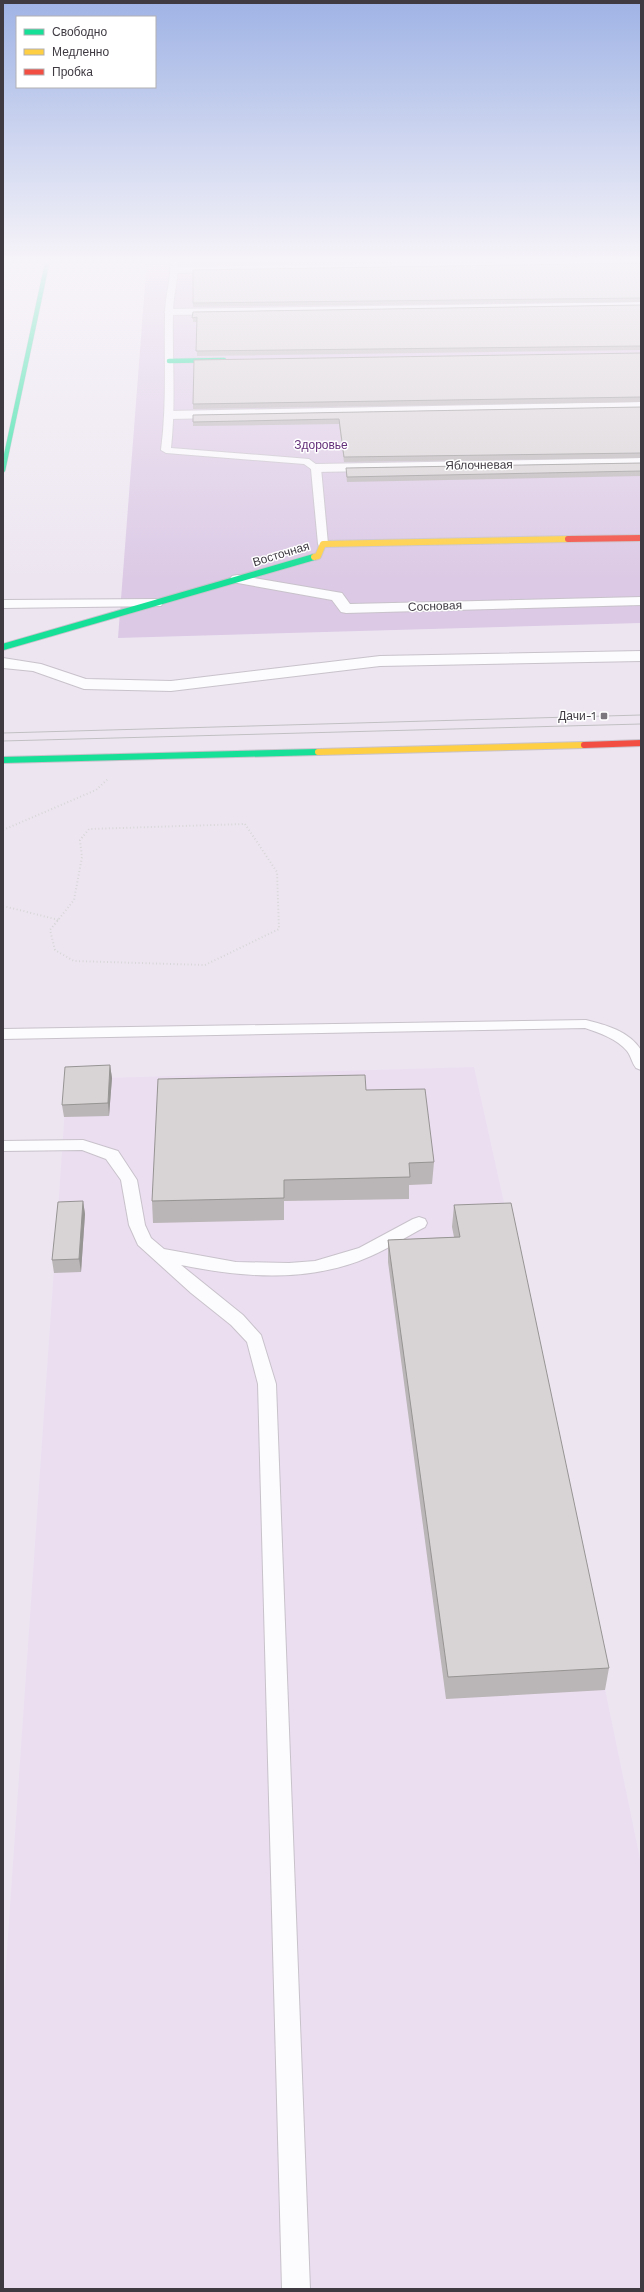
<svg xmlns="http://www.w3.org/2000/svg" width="644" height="2292" font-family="'Work Sans',sans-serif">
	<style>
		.built { fill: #ebdef1 }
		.green { fill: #dcc9e5 }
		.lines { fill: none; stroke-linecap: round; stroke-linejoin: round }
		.lane-casing { stroke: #c8c2cb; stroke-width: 2 }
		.street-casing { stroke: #c8c2cb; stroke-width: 2 }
		.fast-far1-casing { stroke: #c8c2cb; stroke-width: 5.5 }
		.fast-casing { stroke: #c8c2cb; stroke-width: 8 }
		.slow-casing { stroke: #c8c2cb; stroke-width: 8 }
		.jam-casing { stroke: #c8c2cb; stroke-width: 8 }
		.path { stroke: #d8d6d8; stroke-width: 2; stroke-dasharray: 1 2.5; stroke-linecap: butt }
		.lane { fill: #fcfbfd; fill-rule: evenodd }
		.street { fill: #fcfbfd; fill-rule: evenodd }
		.fast-far1 { stroke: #16e098; stroke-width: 4.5 }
		.fast { stroke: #16e098; stroke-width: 6 }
		.slow { stroke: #ffcf43; stroke-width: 6 }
		.jam { stroke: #f24e42; stroke-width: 6 }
		.tram { stroke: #c1bfc2; stroke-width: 1 }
		.wall { fill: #bab5b6 }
		.shaded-wall { fill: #979494 }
		.building { fill: #d8d3d4; stroke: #979494 }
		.poi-dot { fill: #7c767f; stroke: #fff; stroke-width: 1.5 }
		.labels { text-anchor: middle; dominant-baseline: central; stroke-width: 3; stroke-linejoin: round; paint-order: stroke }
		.far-park-label { font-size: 12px; fill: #632f78; stroke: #fff }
		.far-street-label { font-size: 12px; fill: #3f3a42; stroke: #fff }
		.far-poi-label { font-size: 12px; fill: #3f3a42; stroke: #fff; text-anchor: end }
	</style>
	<rect width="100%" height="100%" fill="#ede6f1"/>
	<path class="built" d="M474,1067L509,1225L641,1863V2289H3V2008L67,1079Z"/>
	<path class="green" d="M147,259H641V623L118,638Z"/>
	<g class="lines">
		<defs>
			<path id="lane" d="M170,259H178C179,278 173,295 173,314C172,359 176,403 171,448L309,459L321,468L328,544L327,546H319L318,544L311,469L304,464L166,453L161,450C167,405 164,360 165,314C165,295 172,278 170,259Z
				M586,1020C606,1025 629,1031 641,1050V1070L636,1068C632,1063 631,1056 627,1051C617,1039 600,1033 585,1028L3,1039V1029Z
				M83,1140L118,1151L137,1180L145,1225L151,1238L164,1249L236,1262L289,1263L315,1261L359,1248L413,1219L419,1217L425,1219L427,1223L425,1227C407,1236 390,1248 371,1256C311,1283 244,1278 181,1265L243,1315L261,1335L276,1384L310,2289H282L258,1384L247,1342L231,1325L191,1293L138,1245L129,1225L121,1180L106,1159L82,1150L3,1151V1141Z"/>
			<path id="street" d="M641,260V266L175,273L170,270L175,267Z
				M641,302V308L169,315L164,312L169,309Z
				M641,402V410L170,419L164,415L170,411Z
				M641,458V466L316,472L310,468L316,464Z
				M237,575L342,593L350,604L641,597V605L346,613L341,612L332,600L232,582L230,579L232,576Z
				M156,599L163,603L161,606L3,608V600Z
				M641,651V661L380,666L171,691L84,689L33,671L3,668V658L41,664L86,679L171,681L380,656Z"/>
			<path id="fast-far1" d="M169,361L224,360
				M3,470L48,259"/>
			<path id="fast" d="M3,647L314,557
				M3,760L318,752"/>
			<path id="slow" d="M314,557L318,556L323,544L568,539
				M318,752L584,745"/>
			<path id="jam" d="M568,539L641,538
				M584,745L641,743"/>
		</defs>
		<use href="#lane" class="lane-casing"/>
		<use href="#street" class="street-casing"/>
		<use href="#fast-far1" class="fast-far1-casing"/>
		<use href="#fast" class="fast-casing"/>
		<use href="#slow" class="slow-casing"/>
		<use href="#jam" class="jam-casing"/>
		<path class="path" d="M245,824L277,872L279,929L205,965L74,961L55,950L50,930L74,900L82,857L80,840L89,829Z
			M3,830L96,790L109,778
			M3,906L59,920"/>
		<use href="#lane" class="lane"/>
		<use href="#street" class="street"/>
		<use href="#fast-far1" class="fast-far1"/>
		<use href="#fast" class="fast"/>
		<use href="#slow" class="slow"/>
		<use href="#jam" class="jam"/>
		<path class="tram" d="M3,733L641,715
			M3,741L641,724"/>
	</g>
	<path class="wall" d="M192,259H637L193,265Z
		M641,263V302L193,307V270Z
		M641,305V350L197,356V322H193V312Z
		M641,353V402L193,409V404Z
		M641,407V458L344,462L339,424L193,426V415Z
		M641,463V476L347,482L346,473V468Z
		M110,1065L112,1078L109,1116L64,1117L62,1105Z
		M366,1090L434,1162L432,1184L409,1185V1199L284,1201V1220L153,1223L152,1201Z
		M83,1201L85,1214L81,1272L54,1273L52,1260Z
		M454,1205L609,1668L605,1690L446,1699L388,1262V1240L454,1237L452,1227Z"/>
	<path class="shaded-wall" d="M110,1065L112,1078L109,1116L108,1103Z
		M83,1201L85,1214L81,1272L79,1259Z"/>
	<path class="building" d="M192,259H340L192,261Z
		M641,263V298L193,303V270Z
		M641,305V346L196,351L197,317L192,318L193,312Z
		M641,353V397L193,404L194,360Z
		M641,407V453L344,457L339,419L193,422V415Z
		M641,463V471L393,476L347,477L346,468Z
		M110,1065L108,1103L62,1105L65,1067Z
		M365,1075L366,1090L425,1089L434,1162L409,1163L410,1177L284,1180V1198L152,1201L158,1079Z
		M83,1201L79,1259L52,1260L58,1202Z
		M511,1203L609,1668L448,1677L388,1240L460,1237L454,1205Z"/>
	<linearGradient id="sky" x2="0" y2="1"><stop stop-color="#9fb3e5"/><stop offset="0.45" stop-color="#f7f4f9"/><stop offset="1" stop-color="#f7f4f9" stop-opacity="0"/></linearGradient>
	<rect width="644" height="580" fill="url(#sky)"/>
	<rect class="poi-dot" x="600" y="712" width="8" height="8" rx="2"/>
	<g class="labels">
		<g class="far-park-label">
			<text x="321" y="445">Здоровье</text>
		</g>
		<g class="far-street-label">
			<text transform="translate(479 465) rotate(-1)">Яблочневая</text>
			<text transform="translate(281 554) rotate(-17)">Восточная</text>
			<text transform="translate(435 606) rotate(-2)">Сосновая</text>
		</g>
		<g class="far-poi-label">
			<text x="596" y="716">Дачи-1</text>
		</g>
	</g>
	<rect width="644" height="2292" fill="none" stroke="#3f3a42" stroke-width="8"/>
	<rect x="16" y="16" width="140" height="72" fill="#ffffff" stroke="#b2b0b3"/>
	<rect x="24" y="29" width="20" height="6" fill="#16e098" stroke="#b2b0b3"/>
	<text x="52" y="36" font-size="12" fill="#3f3a42">Свободно</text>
	<rect x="24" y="49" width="20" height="6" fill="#ffcf43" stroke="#b2b0b3"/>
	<text x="52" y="56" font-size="12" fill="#3f3a42">Медленно</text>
	<rect x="24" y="69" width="20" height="6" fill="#f24e42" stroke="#b2b0b3"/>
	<text x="52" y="76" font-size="12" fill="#3f3a42">Пробка</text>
</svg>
